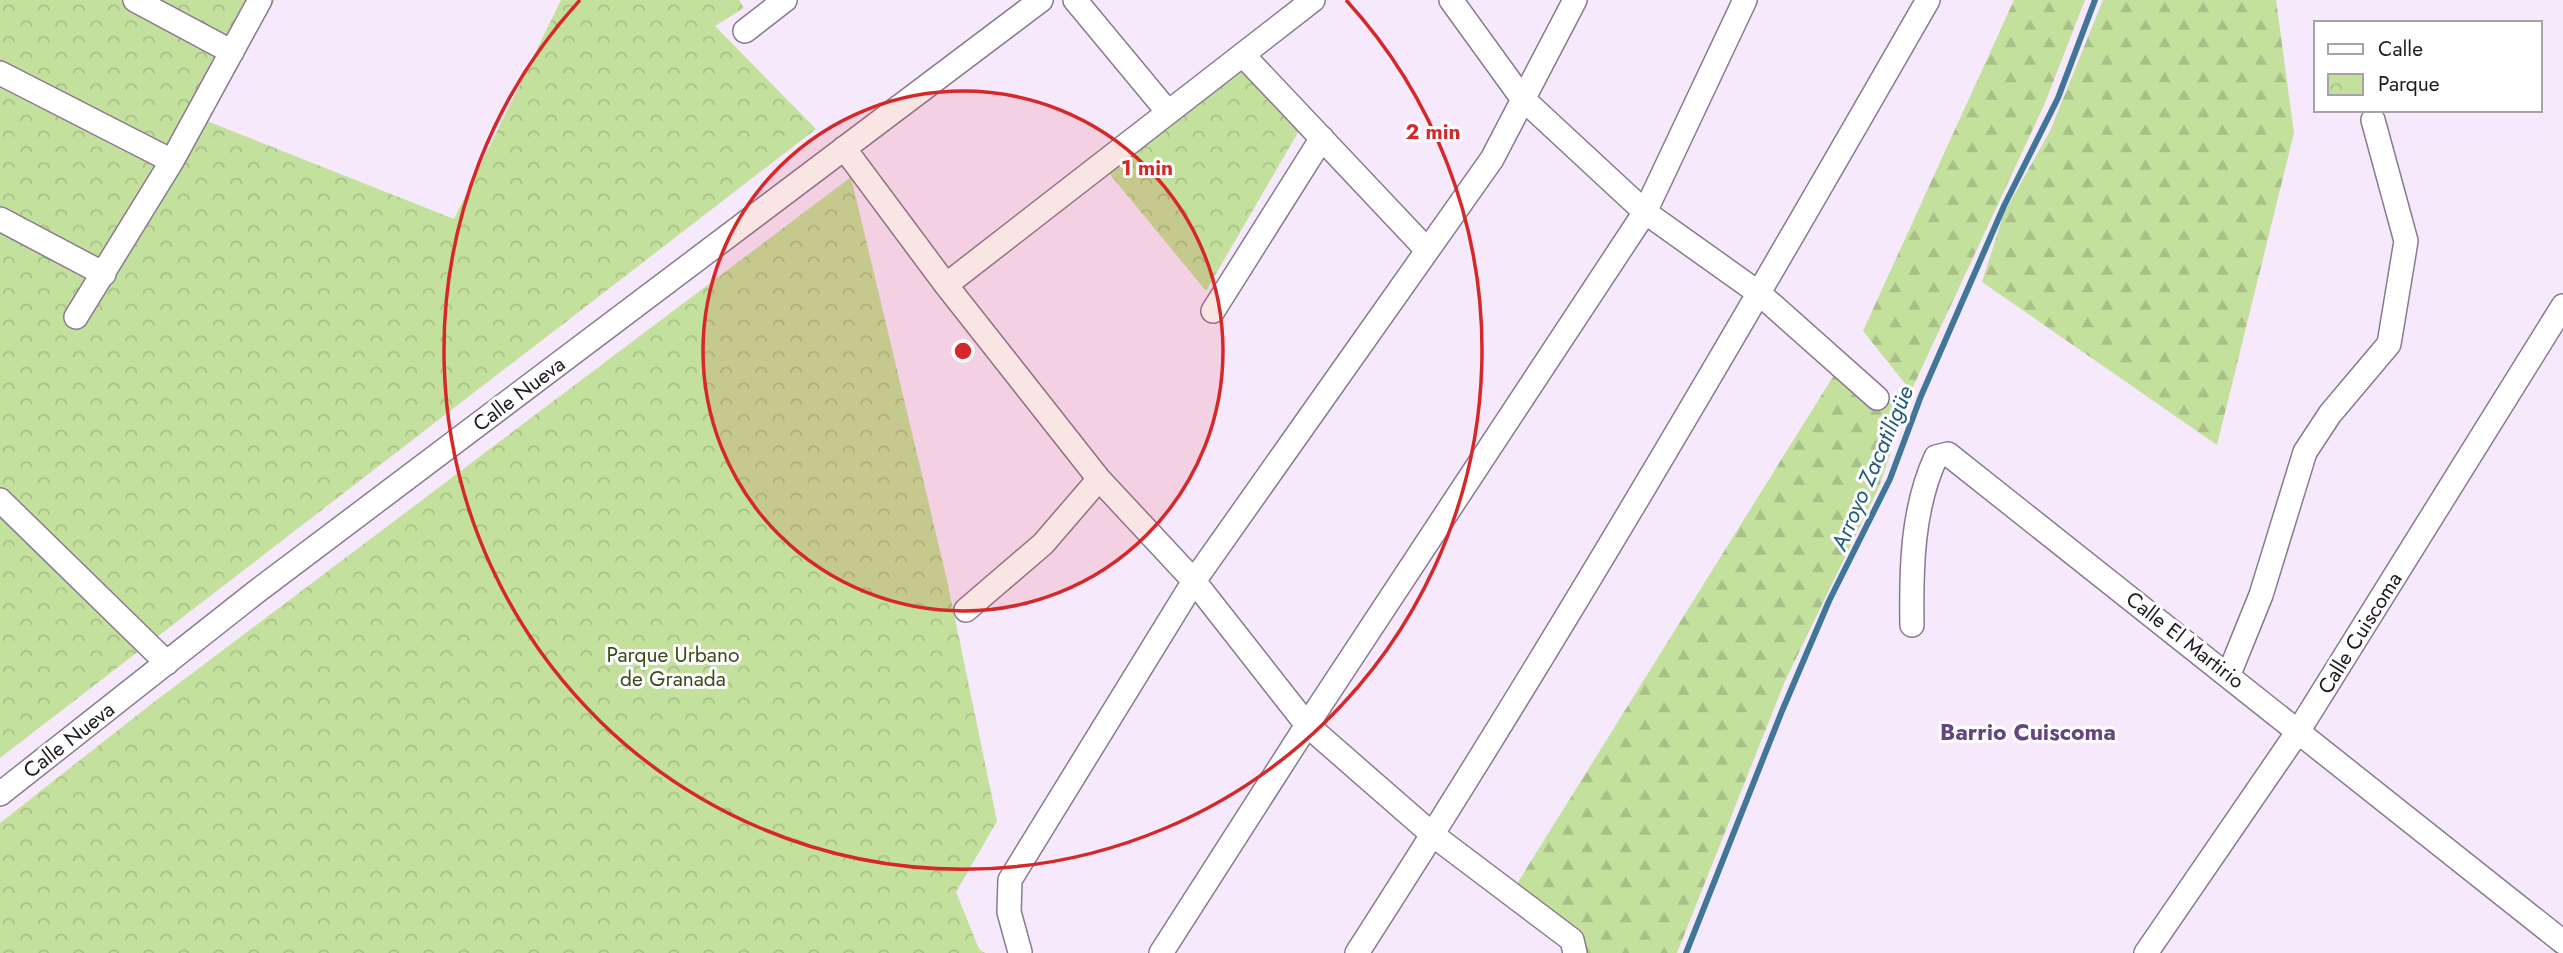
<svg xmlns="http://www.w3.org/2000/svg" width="2563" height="953" font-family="Jost,sans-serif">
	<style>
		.forest { fill: url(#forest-firs) }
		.park { fill: url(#park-crowns) }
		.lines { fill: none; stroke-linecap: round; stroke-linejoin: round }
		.stream { stroke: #427699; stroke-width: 6 }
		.minor-casing { stroke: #897a8f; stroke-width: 26 }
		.minor { stroke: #fff; stroke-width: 23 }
		.ring { fill: none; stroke: #d62828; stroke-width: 3.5 }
		.labels { text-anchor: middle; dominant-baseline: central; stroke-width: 6; stroke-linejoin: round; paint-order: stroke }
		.street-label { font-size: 21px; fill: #201a22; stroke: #fff }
		.park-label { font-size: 21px; fill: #3a4c18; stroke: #fff }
		.water-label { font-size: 23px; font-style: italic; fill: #235c7d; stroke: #fff }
		.neighbourhood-label { font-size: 23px; font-weight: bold; fill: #624581; stroke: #fff }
		.centre { fill: #d62828; stroke: #fff; stroke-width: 3.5 }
		.ring-label { font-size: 21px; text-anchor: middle; font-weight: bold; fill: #d62828; stroke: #fff; stroke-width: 6; stroke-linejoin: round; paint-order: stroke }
	</style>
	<defs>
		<pattern id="forest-firs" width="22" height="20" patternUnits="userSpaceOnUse" patternTransform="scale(1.75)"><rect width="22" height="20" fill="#c4e09d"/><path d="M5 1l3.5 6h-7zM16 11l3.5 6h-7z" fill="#a8c087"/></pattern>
		<pattern id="park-crowns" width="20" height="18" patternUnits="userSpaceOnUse" patternTransform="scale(1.75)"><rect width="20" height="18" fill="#c4e09d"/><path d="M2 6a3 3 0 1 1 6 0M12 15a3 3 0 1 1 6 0" fill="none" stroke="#a8c087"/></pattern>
	</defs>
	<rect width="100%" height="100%" fill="#f7e9fc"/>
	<path class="forest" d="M2014,0H2085L2045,103L1911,391L1863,331Z
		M2103,0H2276L2294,133L2217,445L1982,282L2004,213L2050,131Z
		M1834,375L1906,407L1879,487L1785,681L1677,953H1576L1513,890Z"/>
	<path class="park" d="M0,0H275L207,121L454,219L561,0H739L744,8L715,26L816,129L0,758Z
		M1241,69L1300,129L1206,291L1108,172Z
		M851,177L947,580L997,821L956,892L979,949L985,953H0V823L150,705Z"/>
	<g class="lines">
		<path class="stream" d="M1686,953L1782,711L1829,601L1890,479L1921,396L2004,206L2058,98L2095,0"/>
		<defs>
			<path id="minor" d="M135,0L232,52
				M1075,0L1168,112
				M1451,0L1522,98L1645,212L1760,294L1877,398
				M745,31L785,0
				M1243,55L1427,250
				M0,73L172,161
				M844,148L946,285L1099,479L1194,581L1307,725L1433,835L1572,940L1575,953
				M0,219L104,274
				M946,285L1313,0
				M1213,311L1322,138
				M76,317L172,161L260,0
				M0,500L167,663
				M966,610L1043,544L1099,479
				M1912,625C1911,569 1912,509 1936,457L1948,454L2563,942
				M2229,674L2261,595L2305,452L2330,414L2389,344L2406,241L2373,120
				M0,794L256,592L1041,0
				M1020,952L1009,912L1010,880L1194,581L1492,159L1575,0
				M1161,953L1307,725L1645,212L1745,0
				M1357,953C1557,642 1744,321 1928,0
				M2146,953L2299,730L2563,306"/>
		</defs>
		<use href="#minor" class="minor-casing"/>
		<use href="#minor" class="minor"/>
	</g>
	<circle cx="963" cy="351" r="260" fill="#d62828" fill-opacity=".12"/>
	<g class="ring">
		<circle cx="963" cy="351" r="260"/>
		<path d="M1346 0A519 519 0 1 1 580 0"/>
	</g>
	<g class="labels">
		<g class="street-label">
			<text transform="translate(519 394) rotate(-37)">Calle Nueva</text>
			<text transform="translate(2360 633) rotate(-58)">Calle Cuiscoma</text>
			<text transform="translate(2185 640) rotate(38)">Calle El Martirio</text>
			<text transform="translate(69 740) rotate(-38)">Calle Nueva</text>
		</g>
		<g class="park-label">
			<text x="673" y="655">Parque Urbano<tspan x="673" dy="24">de Granada</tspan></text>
		</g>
		<g class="water-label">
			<text transform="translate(1872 468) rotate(-67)">Arroyo Zacatiligüe</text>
		</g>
		<g class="neighbourhood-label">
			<text x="2028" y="732">Barrio Cuiscoma</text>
		</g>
	</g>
	<circle cx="963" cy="351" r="10" class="centre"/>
	<g class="ring-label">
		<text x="1433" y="139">2 min</text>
		<text x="1147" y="175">1 min</text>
	</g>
	<rect x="2314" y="21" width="228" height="91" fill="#ffffff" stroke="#a6a3a7" stroke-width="2"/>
	<rect x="2328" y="44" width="35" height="10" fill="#ffffff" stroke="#a6a3a7" stroke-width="2"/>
	<text x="2378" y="56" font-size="21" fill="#201a22">Calle</text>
	<rect x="2328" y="74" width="35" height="21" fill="url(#park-crowns)" stroke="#a6a3a7" stroke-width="2"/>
	<text x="2378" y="91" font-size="21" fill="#201a22">Parque</text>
</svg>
